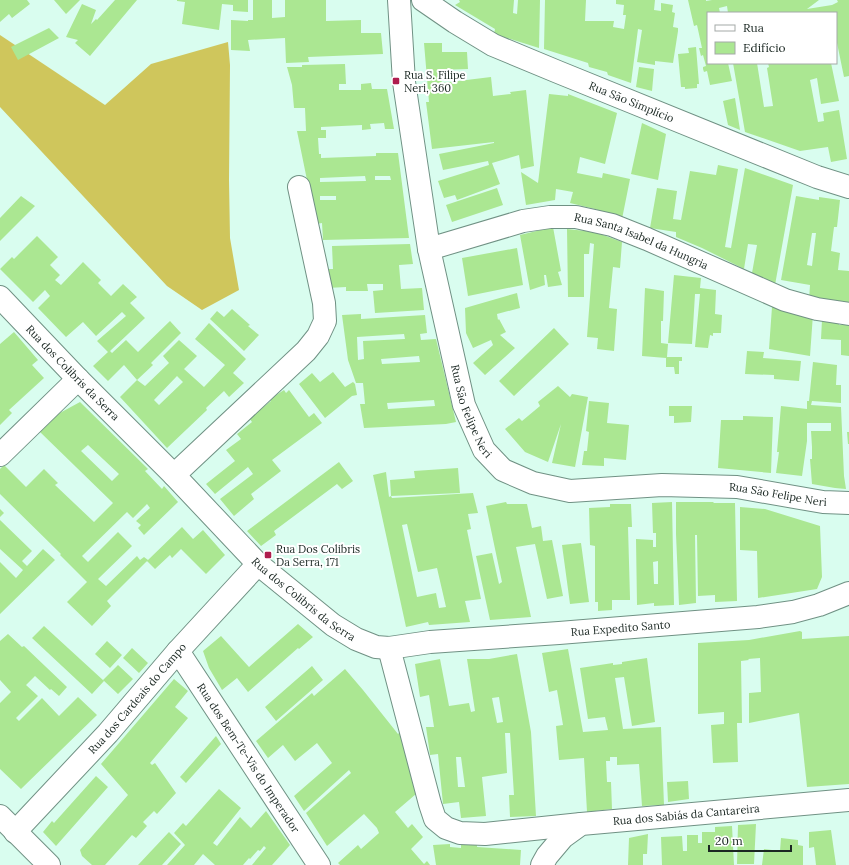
<svg xmlns="http://www.w3.org/2000/svg" width="849" height="865" font-family="Lora,serif">
	<style>
		.forest { fill: #cfc65c }
		.building { fill: #abe792; fill-rule: evenodd }
		.lines { fill: none; stroke-linecap: round; stroke-linejoin: round }
		.minor-casing { stroke: #709184; stroke-width: 24 }
		.minor { stroke: #fff; stroke-width: 22 }
		.poi-dot { fill: #af1d4e; stroke: #fff; stroke-width: 1.5 }
		.labels { text-anchor: middle; dominant-baseline: central; stroke-width: 4; stroke-linejoin: round; paint-order: stroke }
		.poi-label { font-size: 11px; fill: #1b2823; stroke: #fff; text-anchor: start }
		.street-label { font-size: 11px; fill: #1b2823; stroke: #fff }
	</style>
	<rect width="100%" height="100%" fill="#d9fdef"/>
	<path class="forest" d="M0,35L105,105L151,64L228,42L230,65L229,180L230,238L239,290L202,310L167,286L0,107Z"/>
	<path class="building" d="M0,0H27L30,4L12,18L9,14L0,22Z
		M54,0H80L66,14Z
		M115,0H137L90,56L75,43L78,40L66,37L82,4L96,10L91,24L96,19L97,20Z
		M177,0H248V12L233,11V5L222,4L219,30L182,24L185,2L177,1Z
		M253,0H272V18L285,17V0H326V21L361,20V33H381L383,54L308,57L309,62L286,63L285,38L248,40L250,51L231,50V20L248,21V20H253Z
		M459,0H514L513,13L517,14L518,0H540L539,48L494,34L495,29L455,5L460,2Z
		M545,0H586L585,21H614L613,27L624,29L626,15H623L624,5L616,4V0H655L654,10L661,11V3L673,5L672,12L675,13L673,27L678,28V31L673,63L655,61V65L637,62L642,30L638,29L631,83L608,75L607,72L589,67L588,63L544,49Z
		M688,0H706V1L712,0H819L807,9L832,5L838,2L837,0H849V76L844,77L836,38V13H728L727,6L719,8L720,13H708V63H728L732,81L710,85L707,71L704,72L703,69V67L706,66L703,55L701,56L699,48H702L697,25L694,26Z
		M49,28L59,38L18,60L11,47Z
		M424,43H442V52H467L468,69L439,70L442,83L491,77L493,96L511,94L510,92L526,90L534,166L521,169L519,155L492,163L500,184L457,200L455,195L444,198L438,181L489,165L488,161L443,170L439,154L494,143V142L432,149L426,102H429Z
		M696,47L699,84H697V88L685,89V87H681L678,54L689,53L688,48Z
		M733,63H757L764,107L773,106L767,68L769,67L768,63H807L808,64L811,63H831L839,101L821,104L817,78L810,80L818,122L824,121L823,113L839,110L847,159L831,162L828,147L800,151L745,132Z
		M345,64L346,84H339V90H361V84L371,83L372,89H387L394,129H385L384,123L370,124L371,129L362,130V125L321,127V130H326V138H318L319,154H321V158L376,156V153H398L409,238L323,240L322,223L316,224L297,131H306L305,108H294L292,85L287,67H302V65ZM365,176L366,181L320,182V178ZM375,176H390L391,180H375ZM320,196H336V200H320Z
		M639,67L654,69L652,91L636,87Z
		M549,94L568,96V94L617,113L605,164L580,157L577,173L602,178L603,173L630,179L622,219L595,209L570,203L573,192L556,189L555,200L526,205L521,172L538,183Z
		M735,98L740,130L728,125L723,101Z
		M642,123L666,134L658,180L631,174Z
		M718,165L738,169L725,247L731,248L745,168L793,185L775,285L752,273L757,245L748,244L744,269L702,248L676,237V232L650,228L657,188L677,191L673,219L681,220L690,171L716,175Z
		M497,188L503,205L452,222L446,205Z
		M21,196L35,206L0,241V218Z
		M796,196L819,200V197L840,200L837,227H834L831,251L840,253L838,270L849,271V303L809,300L810,285L781,280ZM812,233H816L812,266L807,265Z
		M553,227L561,271L558,272L562,285L548,287L546,275H544L545,285L530,290L520,235Z
		M567,229L595,232L622,242L620,268L613,267L609,308L617,309L614,351L597,349L598,338L587,337L594,244L590,243L589,254H584V297H568Z
		M37,236L58,257L50,265L60,275L55,280L61,285L83,262L101,280L98,283L111,296L123,284L137,297L130,303L145,318L110,351L112,353L126,340L138,352L170,321L181,333L151,363L153,365L137,380L124,365L108,381L93,366L108,352L97,341L126,316L122,312L96,336L83,322L66,337L38,308L50,296L45,290L33,302L0,269L12,257L14,259Z
		M410,244L413,264L399,265L401,289L422,288L424,310L375,313L373,291L383,290V284H367L368,291H346V287L327,288L326,269H333L332,246Z
		M517,248L523,285L468,296L462,258Z
		M674,275L701,278L700,288L716,290L715,314L722,315L721,333H713V336L710,335L708,348L695,347L700,294H695L692,344L668,343Z
		M645,288L664,291L663,321H661V343L668,344L667,357H682V361H679V374H675L674,367H666V358L642,356Z
		M517,293L520,308L497,314L498,320L499,319L506,332L500,335L515,348L485,375L473,363L493,345L491,340L473,348L466,333L465,308Z
		M772,307L813,314L810,356L769,349Z
		M232,309L250,325L248,326L259,335L244,351L210,319L217,311L224,317Z
		M361,314V319L425,315L427,333L420,334L421,340L436,339L456,422L446,424L364,428L360,404H365L363,383H356L348,360L342,315ZM404,334L405,339L363,341L364,359L358,360L357,337ZM419,356L420,362L382,364L381,359ZM434,400L435,406L388,409L387,403Z
		M822,320L839,323V325H849V356L841,355V340L821,339Z
		M209,323L246,359L233,373L244,383L229,397L224,391L206,408L207,410L167,448L120,397L137,380L145,386L169,363L163,356L179,340L197,356L184,369L204,387L225,365L195,339ZM177,376L183,382L159,405L154,400Z
		M554,328L569,344L514,396L499,381Z
		M14,332L38,360L32,365L44,378L9,410L12,413L0,425V344Z
		M747,351L764,352L763,358L801,361L799,381L774,379V375L745,374Z
		M813,362L837,365L836,385H841V403L812,401L811,405L841,407L844,476L846,489L835,488L812,484L810,459H812V447L811,431H831V423H807V441L802,476L776,473L779,452H777L781,406L807,409V401H809Z
		M333,372L345,387L353,382L355,384L357,395L352,396L325,418L299,384L312,373L320,382Z
		M558,386L570,397L572,394L588,397L575,467L552,463L561,424L548,462L525,452L505,429L519,418L522,421L540,406L538,402Z
		M284,390L286,393L289,390L309,417L314,413L322,423L272,460L281,471L251,494L254,499L234,516L220,499L253,474L248,467L215,494L206,484L235,461L226,450L241,439L237,434L252,422L249,418L271,401L270,399Z
		M589,401L609,403L607,423L629,425L626,460L604,458V466L582,465L584,451H587L589,432L586,431Z
		M80,402L148,469L145,471L162,489L164,486L178,502L144,535L138,528L141,525L136,521L150,508L147,504L133,518L127,512L82,556L88,562L118,532L132,546L98,579L106,586L137,556L140,560L144,557L148,560L107,601L111,606L92,626L67,602L87,582L60,555L61,554L0,494V469L4,465L26,487L44,469L58,483L55,485L94,522L113,503L39,431L58,414ZM88,445L119,474L112,481L81,451Z
		M669,406H692L691,422L674,423V416H669Z
		M743,416L773,417L771,473L718,468L721,420H743Z
		M847,432H849V444H848Z
		M339,462L353,481L342,489L337,484L274,531L276,535L261,546L247,531Z
		M458,468L460,493L391,496L390,480L415,478L414,471Z
		M386,472L389,497L391,496L392,498L473,493L478,513L468,514L471,529L467,530L481,599L465,601L470,622L429,625L428,622L406,627L373,475ZM407,524L418,572L437,568L446,607L439,608L436,593L417,597L402,525Z
		M506,502L507,504H527L532,528L541,526L543,541L552,540L563,596L547,599L535,544L516,547L531,617L490,620L476,556L492,553L499,584L502,582L486,506Z
		M672,502L674,605L654,606V603L637,605L636,539L653,540V547H656V533H653L652,503ZM658,561V584H654L653,562Z
		M676,502H713L714,503H735L737,601L715,602V595L698,596L697,535H695L696,603L679,605L676,534Z
		M610,504H631L632,527H628L630,598V600H612V610L598,611V602H595V546L590,545L589,508L610,507Z
		M740,507L765,509L820,526L822,577L817,589L758,598L757,551L740,550Z
		M0,509L4,513L0,517Z
		M0,520L32,551L22,561L27,566L43,549L55,560L0,614V562L16,578L23,570L0,549Z
		M182,527L193,539L203,530L225,555L206,574L181,549L172,558L170,555L155,569L147,561Z
		M581,543L589,602L570,604L562,545Z
		M298,624L313,637L299,649L298,648L248,692L237,678L222,690L209,668L203,651L221,636L249,667Z
		M44,626L104,681L92,694L32,638Z
		M800,631L802,632V639L849,636V784L807,787L799,713L749,723V693L761,692L760,658L748,659L749,660L741,661L742,723H737L738,762L713,763L711,725L724,724V712L698,714V643L749,640Z
		M8,634L22,647L24,646L67,687L59,696L51,689L50,690L35,676L26,685L38,696L16,718L19,721L42,698L59,716L78,697L97,715L21,789L0,769V703L11,692L0,680V641Z
		M107,641L122,655L110,668L95,654Z
		M132,648L148,663L139,673L123,658Z
		M568,649L583,732L608,730L605,717L588,719L580,668L613,663V665L622,664V662L647,658L655,722L632,726L624,677L615,678L623,729L661,727L664,805L642,806L639,764L617,765V757H610V761H606L607,782H611L612,809L587,812L584,758L559,760L556,726L563,725L557,690L549,692L542,653Z
		M517,654L531,732L536,816L510,817L509,795H514L510,733H505L507,773L482,777L486,816L461,818L459,802L443,804L438,754L430,755L426,727H434L429,695L420,697L415,664L440,659L449,706L469,703L471,712L475,711L467,659H489ZM499,697L503,722L497,723L492,698ZM456,757H461L465,787H458Z
		M118,665L133,679L118,694L103,680Z
		M312,666L323,680L276,721L265,707Z
		M345,669L363,690L398,734L400,732L412,772L416,794L395,812L408,828L412,824L423,837L411,849L424,864L427,861L430,865H340L338,863L358,845L361,849L379,833L377,828L364,814L327,846L306,813L351,773L349,770L304,811L294,796L332,763L317,743L295,761L283,745L268,758L256,741L312,693L314,696Z
		M174,679L188,691L175,707L188,718L150,763L152,765L155,763L176,793L157,814L154,811L143,822L147,826L136,838L132,835L105,865H92L82,856L80,850L128,795L101,764Z
		M216,736L221,744L186,783L180,777Z
		M96,776L108,787L56,846L43,832L52,821L54,823Z
		M688,781L689,799L668,802L667,782Z
		M219,789L241,808L213,843L217,846L240,817L251,828L266,811L290,845L272,865H252L266,848L264,846L260,851L258,850L250,859L249,858L243,865H215L203,854L194,865H167L185,845L174,833L183,823L186,826Z
		M756,824L754,864H737L738,825Z
		M732,826L734,865H662L661,837L682,836L683,851H687V835H698V843H702V832H715V827Z
		M831,830L836,865H816L814,847L809,848V832Z
		M169,832L181,844L162,865H138Z
		M648,834L647,854H643V865H628L629,838Z
		M781,838L798,840V845L803,846V865H762L764,849L780,851Z
		M450,844V847L461,848V844L477,845V847L521,850L520,865H436L433,845Z"/>
	<g class="lines">
		<defs>
			<g id="minor">
				<path id="s1" d="M399,0L404,82L429,249L464,405L484,450L503,470L533,483L570,491L662,485L737,487L823,502L849,503"/>
				<path id="s2" d="M423,0L455,22L493,45L558,72L817,177L849,187"/>
				<path id="s3" d="M429,249L523,221L550,217H576L612,225L647,239L785,300L817,309L849,314"/>
				<path id="s4" d="M0,297L78,379L174,475L258,564L333,625L356,639L376,647L389,648L430,642L559,633L758,617L793,612L819,605L849,593"/>
				<path d="M0,455L78,379"/>
				<path d="M174,475L306,351L318,336L325,321L324,303L299,187"/>
				<path d="M389,648L430,804L435,819L446,828L460,833L485,834L581,824"/>
				<path id="s5" d="M178,651L319,865"/>
				<path d="M0,816L49,865"/>
				<path id="s6" d="M15,832L108,733L178,651L258,564"/>
				<path id="s7" d="M542,865L547,856L563,837L581,824L849,800"/>
			</g>
		</defs>
		<use href="#minor" class="minor-casing"/>
		<use href="#minor" class="minor"/>
	</g>
	<g class="poi-dot">
		<rect x="392" y="77" width="8" height="8" rx="2"/>
		<rect x="264" y="551" width="8" height="8" rx="2"/>
	</g>
	<g class="labels">
		<g class="poi-label">
			<text x="404" y="75">Rua S. Filipe<tspan x="404" dy="13">Neri, 360</tspan></text>
			<text x="276" y="549">Rua Dos Colibris<tspan x="276" dy="13">Da Serra, 171</tspan></text>
		</g>
		<g class="street-label">
			<text stroke="none"><textPath href="#s2" startOffset="233">Rua São Simplício</textPath></text>
			<text stroke="none"><textPath href="#s3" startOffset="221">Rua Santa Isabel da Hungria</textPath></text>
			<text stroke="none"><textPath href="#s4" startOffset="105">Rua dos Colibris da Serra</textPath></text>
			<text stroke="none"><textPath href="#s1" startOffset="419">Rua São Felipe Neri</textPath></text>
			<text stroke="none"><textPath href="#s1" startOffset="767">Rua São Felipe Neri</textPath></text>
			<text stroke="none"><textPath href="#s4" startOffset="429">Rua dos Colibris da Serra</textPath></text>
			<text stroke="none"><textPath href="#s4" startOffset="762">Rua Expedito Santo</textPath></text>
			<text stroke="none"><textPath href="#s6" startOffset="181">Rua dos Cardeais do Campo</textPath></text>
			<text stroke="none"><textPath href="#s5" startOffset="128">Rua dos Bem-Te-Vis do Imperador</textPath></text>
			<text stroke="none"><textPath href="#s7" startOffset="163">Rua dos Sabiás da Cantareira</textPath></text>
		</g>
	</g>
	<rect x="707" y="12" width="130" height="52" fill="#ffffff" stroke="#a4a9a7"/>
	<rect x="715" y="25" width="20" height="6" fill="#ffffff" stroke="#a4a9a7"/>
	<text x="743" y="32" font-size="12" fill="#1b2823">Rua</text>
	<rect x="715" y="42" width="20" height="12" fill="#abe792" stroke="#a4a9a7"/>
	<text x="743" y="52" font-size="12" fill="#1b2823">Edifício</text>
	<path d="M709 845v6h82v-6" fill="none" stroke="#1b2823" stroke-width="2"/>
	<text x="715" y="845" font-size="12" fill="#1b2823" stroke="#ffffff" stroke-width="3" paint-order="stroke">20 m</text>
</svg>
